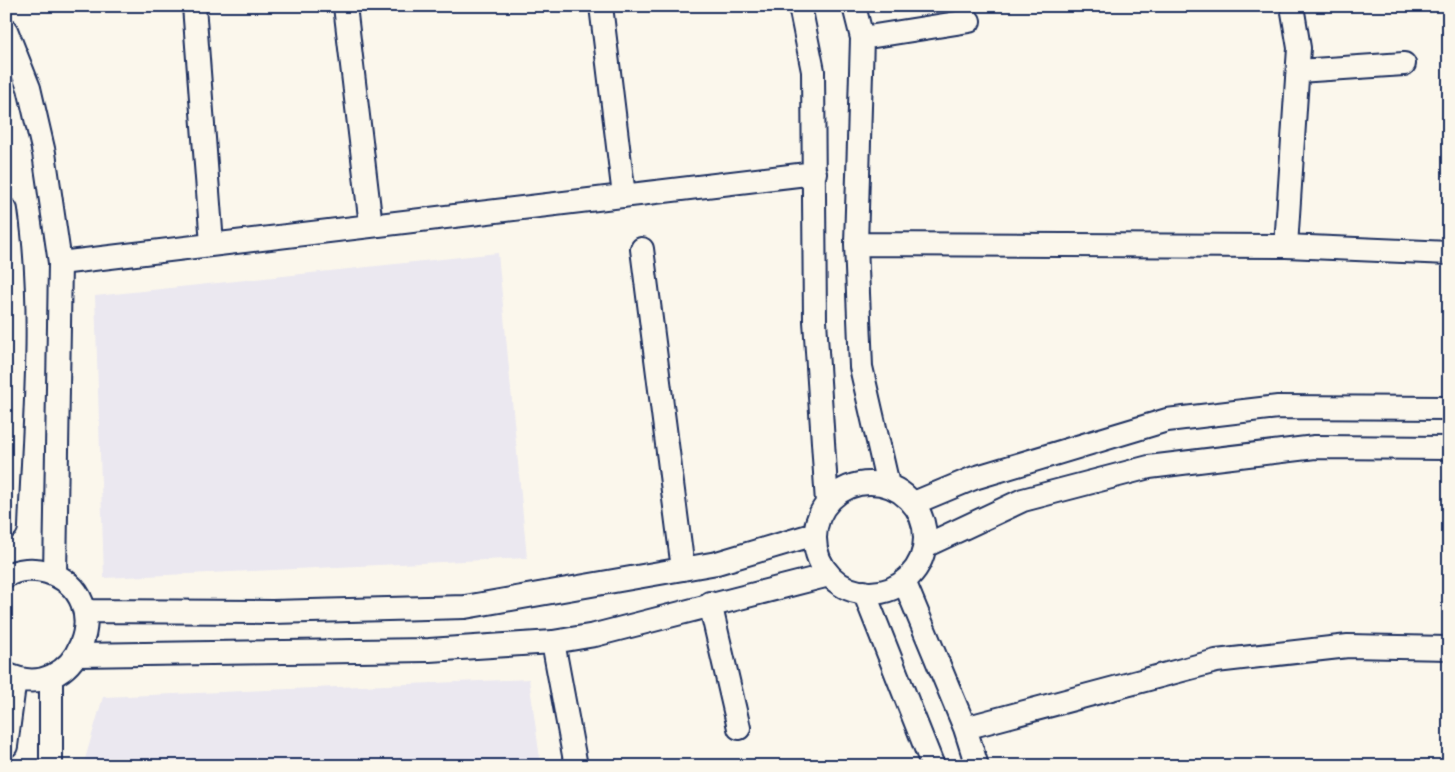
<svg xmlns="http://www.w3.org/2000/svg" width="1455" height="772" font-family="Pangolin,sans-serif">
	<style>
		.built { fill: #ebe8f0 }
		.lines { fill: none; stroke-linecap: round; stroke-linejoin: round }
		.minor-casing { stroke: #1b2f5e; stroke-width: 26 }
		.minor { stroke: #fbf7ec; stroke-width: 22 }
	</style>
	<rect width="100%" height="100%" fill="#fbf7ec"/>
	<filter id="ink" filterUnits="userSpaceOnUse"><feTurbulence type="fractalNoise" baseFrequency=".02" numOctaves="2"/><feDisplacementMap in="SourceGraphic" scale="10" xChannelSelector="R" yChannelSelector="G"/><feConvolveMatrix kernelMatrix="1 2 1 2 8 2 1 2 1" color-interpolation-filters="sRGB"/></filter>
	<g filter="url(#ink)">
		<path class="built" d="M498,253L527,558L104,578L95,296Z
			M529,679L541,766H83L103,697Z"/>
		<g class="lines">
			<defs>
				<path id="minor" d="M194,6L212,244
					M345,6L371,226
					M601,6L624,196
					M800,6L813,71L815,321L827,503
					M854,6L862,38L856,244L861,367L888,485
					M6,30L29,88L44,153L60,263L55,575
					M862,38L969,21
					M1298,71L1404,64
					M6,210C21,315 10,422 6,527
					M856,244L1286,246L1299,48L1292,6
					M1286,246L1449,253
					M642,249L683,569
					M60,263L815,173
					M815 538a55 55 0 1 1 110 0a55 55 0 1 1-110 0Z
					M914,503L974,478L1167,420L1278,407L1449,408
					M925,546L1023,500L1149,467L1315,447L1449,448
					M6,576C18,569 34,568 47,572C122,596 76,708 6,674
					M904,581L965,728L977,766
					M864,592L933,766
					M710,603L739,728
					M85,611L272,612L465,607L717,563L815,534
					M553,642L576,766
					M77,655L429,650L553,642L595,635L829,575
					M51,677V766
					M965,728L1216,661L1348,646L1449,648
					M6,746L15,678"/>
			</defs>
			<use href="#minor" class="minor-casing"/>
			<use href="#minor" class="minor"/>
		</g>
	</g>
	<rect width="1455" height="772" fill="none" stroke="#fbf7ec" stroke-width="25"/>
	<rect x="12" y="12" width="1430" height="747" fill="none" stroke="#1b2f5e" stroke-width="2" filter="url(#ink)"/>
</svg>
